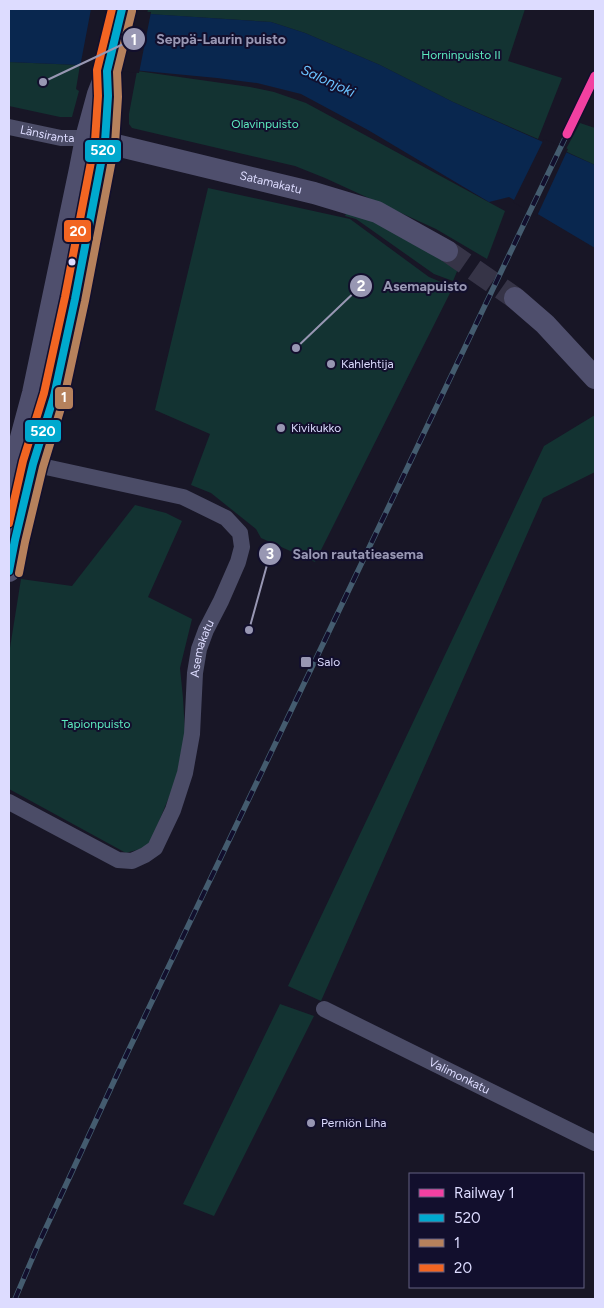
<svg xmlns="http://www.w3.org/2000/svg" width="604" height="1308" font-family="Figtree,sans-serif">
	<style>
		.green { fill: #133332 }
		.water { fill: #09274f }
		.pier { fill: #181626 }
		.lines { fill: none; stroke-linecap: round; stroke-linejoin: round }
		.secondary-tunnel { stroke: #363447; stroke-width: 22; stroke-dasharray: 22 11; stroke-linecap: butt }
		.street { stroke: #4b4c67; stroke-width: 16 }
		.secondary { stroke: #4f4f6d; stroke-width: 22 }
		.rail-casing { stroke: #445c6f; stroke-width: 5.5 }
		.rail { stroke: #120f2d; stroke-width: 4; stroke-dasharray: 11; stroke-linecap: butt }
		.bus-1-casing { stroke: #120f2d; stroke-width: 11 }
		.bus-2-casing { stroke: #120f2d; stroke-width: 11 }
		.bus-3-casing { stroke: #120f2d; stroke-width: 11 }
		.bus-1 { stroke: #00a9ce; stroke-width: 8 }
		.bus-2 { stroke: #b6815c; stroke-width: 8 }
		.bus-3 { stroke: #f26522; stroke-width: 8 }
		.rail-1-casing { stroke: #120f2d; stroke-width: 12 }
		.rail-1 { stroke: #f240a1; stroke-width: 9 }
		.bus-dot { fill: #dddcff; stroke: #120f2d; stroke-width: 2 }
		.poi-dot { fill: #9897b3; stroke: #120f2d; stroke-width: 2 }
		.labels { text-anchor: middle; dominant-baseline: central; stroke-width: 4; stroke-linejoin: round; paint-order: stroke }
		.park-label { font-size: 12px; fill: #5ceabe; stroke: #120f2d }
		.street-label { font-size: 12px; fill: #dddcff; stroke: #120f2d }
		.poi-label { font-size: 12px; fill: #dddcff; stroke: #120f2d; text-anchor: start }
		.water-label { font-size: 14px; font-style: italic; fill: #6ac3ff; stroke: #120f2d }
		.leader { fill: none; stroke: #9897b3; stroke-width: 2 }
		.callout-dot { fill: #9897b3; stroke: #120f2d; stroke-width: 2 }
		.mark-label { font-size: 15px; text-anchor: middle; font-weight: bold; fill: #fff }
		.callout-label { font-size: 14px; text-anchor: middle; font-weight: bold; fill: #9897b3; stroke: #120f2d; stroke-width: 4; stroke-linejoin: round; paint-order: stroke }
		.line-badge { stroke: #120f2d; stroke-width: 2 }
		.badge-label { font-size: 14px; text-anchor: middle; font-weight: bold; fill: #fff }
	</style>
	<rect width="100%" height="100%" fill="#181626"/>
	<path class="green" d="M148,9H525L508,61L562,78L538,139L453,102L380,65L305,33L271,22L147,14Z
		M9,62L80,65L76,89L79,91L72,117H60L9,106Z
		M137,71L250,87L274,92L306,103L505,211L487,259L436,229L325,178L295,166L132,128L129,124V114Z
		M580,123L595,128V165L565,151Z
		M208,188L350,219L429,277L453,287L315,562L261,538L256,529L211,493L191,485L210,434L155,410Z
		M347,211L369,215L421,244L458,269L453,281L434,274L356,219L345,216Z
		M595,415V472L543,498L321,1001L288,986L544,446Z
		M135,505L166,513L182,521L148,597L192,619L180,668L183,698L185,732L176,780L155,831L147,847L126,853L9,789V654L21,579L72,586Z
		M280,1004L314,1016L214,1216L183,1204Z"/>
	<path class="water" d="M9,9H74L271,22L305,33L380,65L453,102L595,165V248L509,197L489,202L368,130L301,94L257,83L217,78L80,65L9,62Z"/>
	<path class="pier" d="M91,9L151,12L139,73L80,67Z
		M544,139L568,149L537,216L513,202Z"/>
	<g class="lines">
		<path class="secondary-tunnel" d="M447,251L515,298"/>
		<g class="street">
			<path id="s1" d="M9,127L61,138H86"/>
			<path id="s2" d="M9,802L118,860L132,861L145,855L155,848L173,810L185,773L192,734L195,673L199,649L206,630L221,601L238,562L242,547L240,533L226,518L183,497L23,462"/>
			<path id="s3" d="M324,1009L595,1143"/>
		</g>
		<g class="secondary">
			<path id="s4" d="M91,139L314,193L377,212L447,251"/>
			<path d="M515,298L545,324L595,378"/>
			<path d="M9,482L33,393L80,169L86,138L98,94L107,71L122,9"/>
			<path d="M9,571L15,540L33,464L54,396L75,299L105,142L108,96L107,71"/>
		</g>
		<defs>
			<path id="rail" d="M15,1299L38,1245L122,1064L567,134"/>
		</defs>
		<use href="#rail" class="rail-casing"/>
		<use href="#rail" class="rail"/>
		<defs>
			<path id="bus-1" d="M9,571L15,540L33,464L54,396L75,299L105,142L108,96L107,71L122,9"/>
			<path id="bus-2" d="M19,573L25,542L43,467L64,398L85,301L115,144L118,97L117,72L132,11"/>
			<path id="bus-3" d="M9,523L23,461L44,393L65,297L95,141L98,96L97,70L112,9"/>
		</defs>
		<use href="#bus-1" class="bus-1-casing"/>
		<use href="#bus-2" class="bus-2-casing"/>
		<use href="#bus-3" class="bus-3-casing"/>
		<use href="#bus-1" class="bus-1"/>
		<use href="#bus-2" class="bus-2"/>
		<use href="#bus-3" class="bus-3"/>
		<defs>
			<path id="rail-1" d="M567,134L595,76"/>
		</defs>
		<use href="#rail-1" class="rail-1-casing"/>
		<use href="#rail-1" class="rail-1"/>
	</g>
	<circle class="bus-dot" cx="72" cy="262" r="4.5"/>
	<g class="poi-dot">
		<circle cx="331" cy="364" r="5"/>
		<circle cx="281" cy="428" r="5"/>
		<rect x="300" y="656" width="12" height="12" rx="2.5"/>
		<circle cx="311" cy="1123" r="5"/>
	</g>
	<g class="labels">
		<g class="park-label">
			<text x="461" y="55">Horninpuisto II</text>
			<text x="265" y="124">Olavinpuisto</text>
			<text x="96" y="724">Tapionpuisto</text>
		</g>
		<g class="street-label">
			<text stroke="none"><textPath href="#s1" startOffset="39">Länsiranta</textPath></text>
			<text stroke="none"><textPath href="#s4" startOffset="185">Satamakatu</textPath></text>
			<text stroke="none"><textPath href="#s2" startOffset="371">Asemakatu</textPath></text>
			<text stroke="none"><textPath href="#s3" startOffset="151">Valimonkatu</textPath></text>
		</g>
		<g class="poi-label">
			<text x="341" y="364">Kahlehtija</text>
			<text x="291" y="428">Kivikukko</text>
			<text x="317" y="662">Salo</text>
			<text x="321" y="1123">Perniön Liha</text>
		</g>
		<g class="water-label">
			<text transform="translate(328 81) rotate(25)">Salonjoki</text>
		</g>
	</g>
	<path class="leader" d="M43 82L134 39M296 348L361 286M249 630L270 554"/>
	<g class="callout-dot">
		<circle cx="43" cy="82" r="5"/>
		<circle cx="296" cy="348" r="5"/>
		<circle cx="249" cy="630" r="5"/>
		<circle cx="134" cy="39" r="12"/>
		<circle cx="361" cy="286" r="12"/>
		<circle cx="270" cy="554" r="12"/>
	</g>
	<g class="mark-label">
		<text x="134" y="45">1</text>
		<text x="361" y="291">2</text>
		<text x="270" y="559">3</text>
	</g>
	<g class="callout-label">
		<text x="221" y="44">Seppä-Laurin puisto</text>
		<text x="425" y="291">Asemapuisto</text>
		<text x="358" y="559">Salon rautatieasema</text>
	</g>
	<g class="line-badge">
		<rect x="84" y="139" width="38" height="24" rx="5" fill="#00a9ce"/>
		<rect x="63" y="219" width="29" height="24" rx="5" fill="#f26522"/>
		<rect x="54" y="386" width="20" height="24" rx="5" fill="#b6815c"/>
		<rect x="24" y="419" width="38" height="24" rx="5" fill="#00a9ce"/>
	</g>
	<g class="badge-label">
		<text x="103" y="155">520</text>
		<text x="78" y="236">20</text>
		<text x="64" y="402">1</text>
		<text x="43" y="436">520</text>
	</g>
	<rect width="604" height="1308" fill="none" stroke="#dddcff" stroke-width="20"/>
	<rect x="409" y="1173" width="175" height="115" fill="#120f2d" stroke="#636181"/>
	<rect x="419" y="1189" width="25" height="8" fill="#f240a1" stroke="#636181"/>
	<text x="454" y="1198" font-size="15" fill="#dddcff">Railway 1</text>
	<rect x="419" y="1214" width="25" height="8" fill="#00a9ce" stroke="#636181"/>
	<text x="454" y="1223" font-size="15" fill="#dddcff">520</text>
	<rect x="419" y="1239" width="25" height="8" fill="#b6815c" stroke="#636181"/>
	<text x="454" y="1248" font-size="15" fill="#dddcff">1</text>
	<rect x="419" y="1264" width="25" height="8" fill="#f26522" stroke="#636181"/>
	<text x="454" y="1273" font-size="15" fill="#dddcff">20</text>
</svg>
